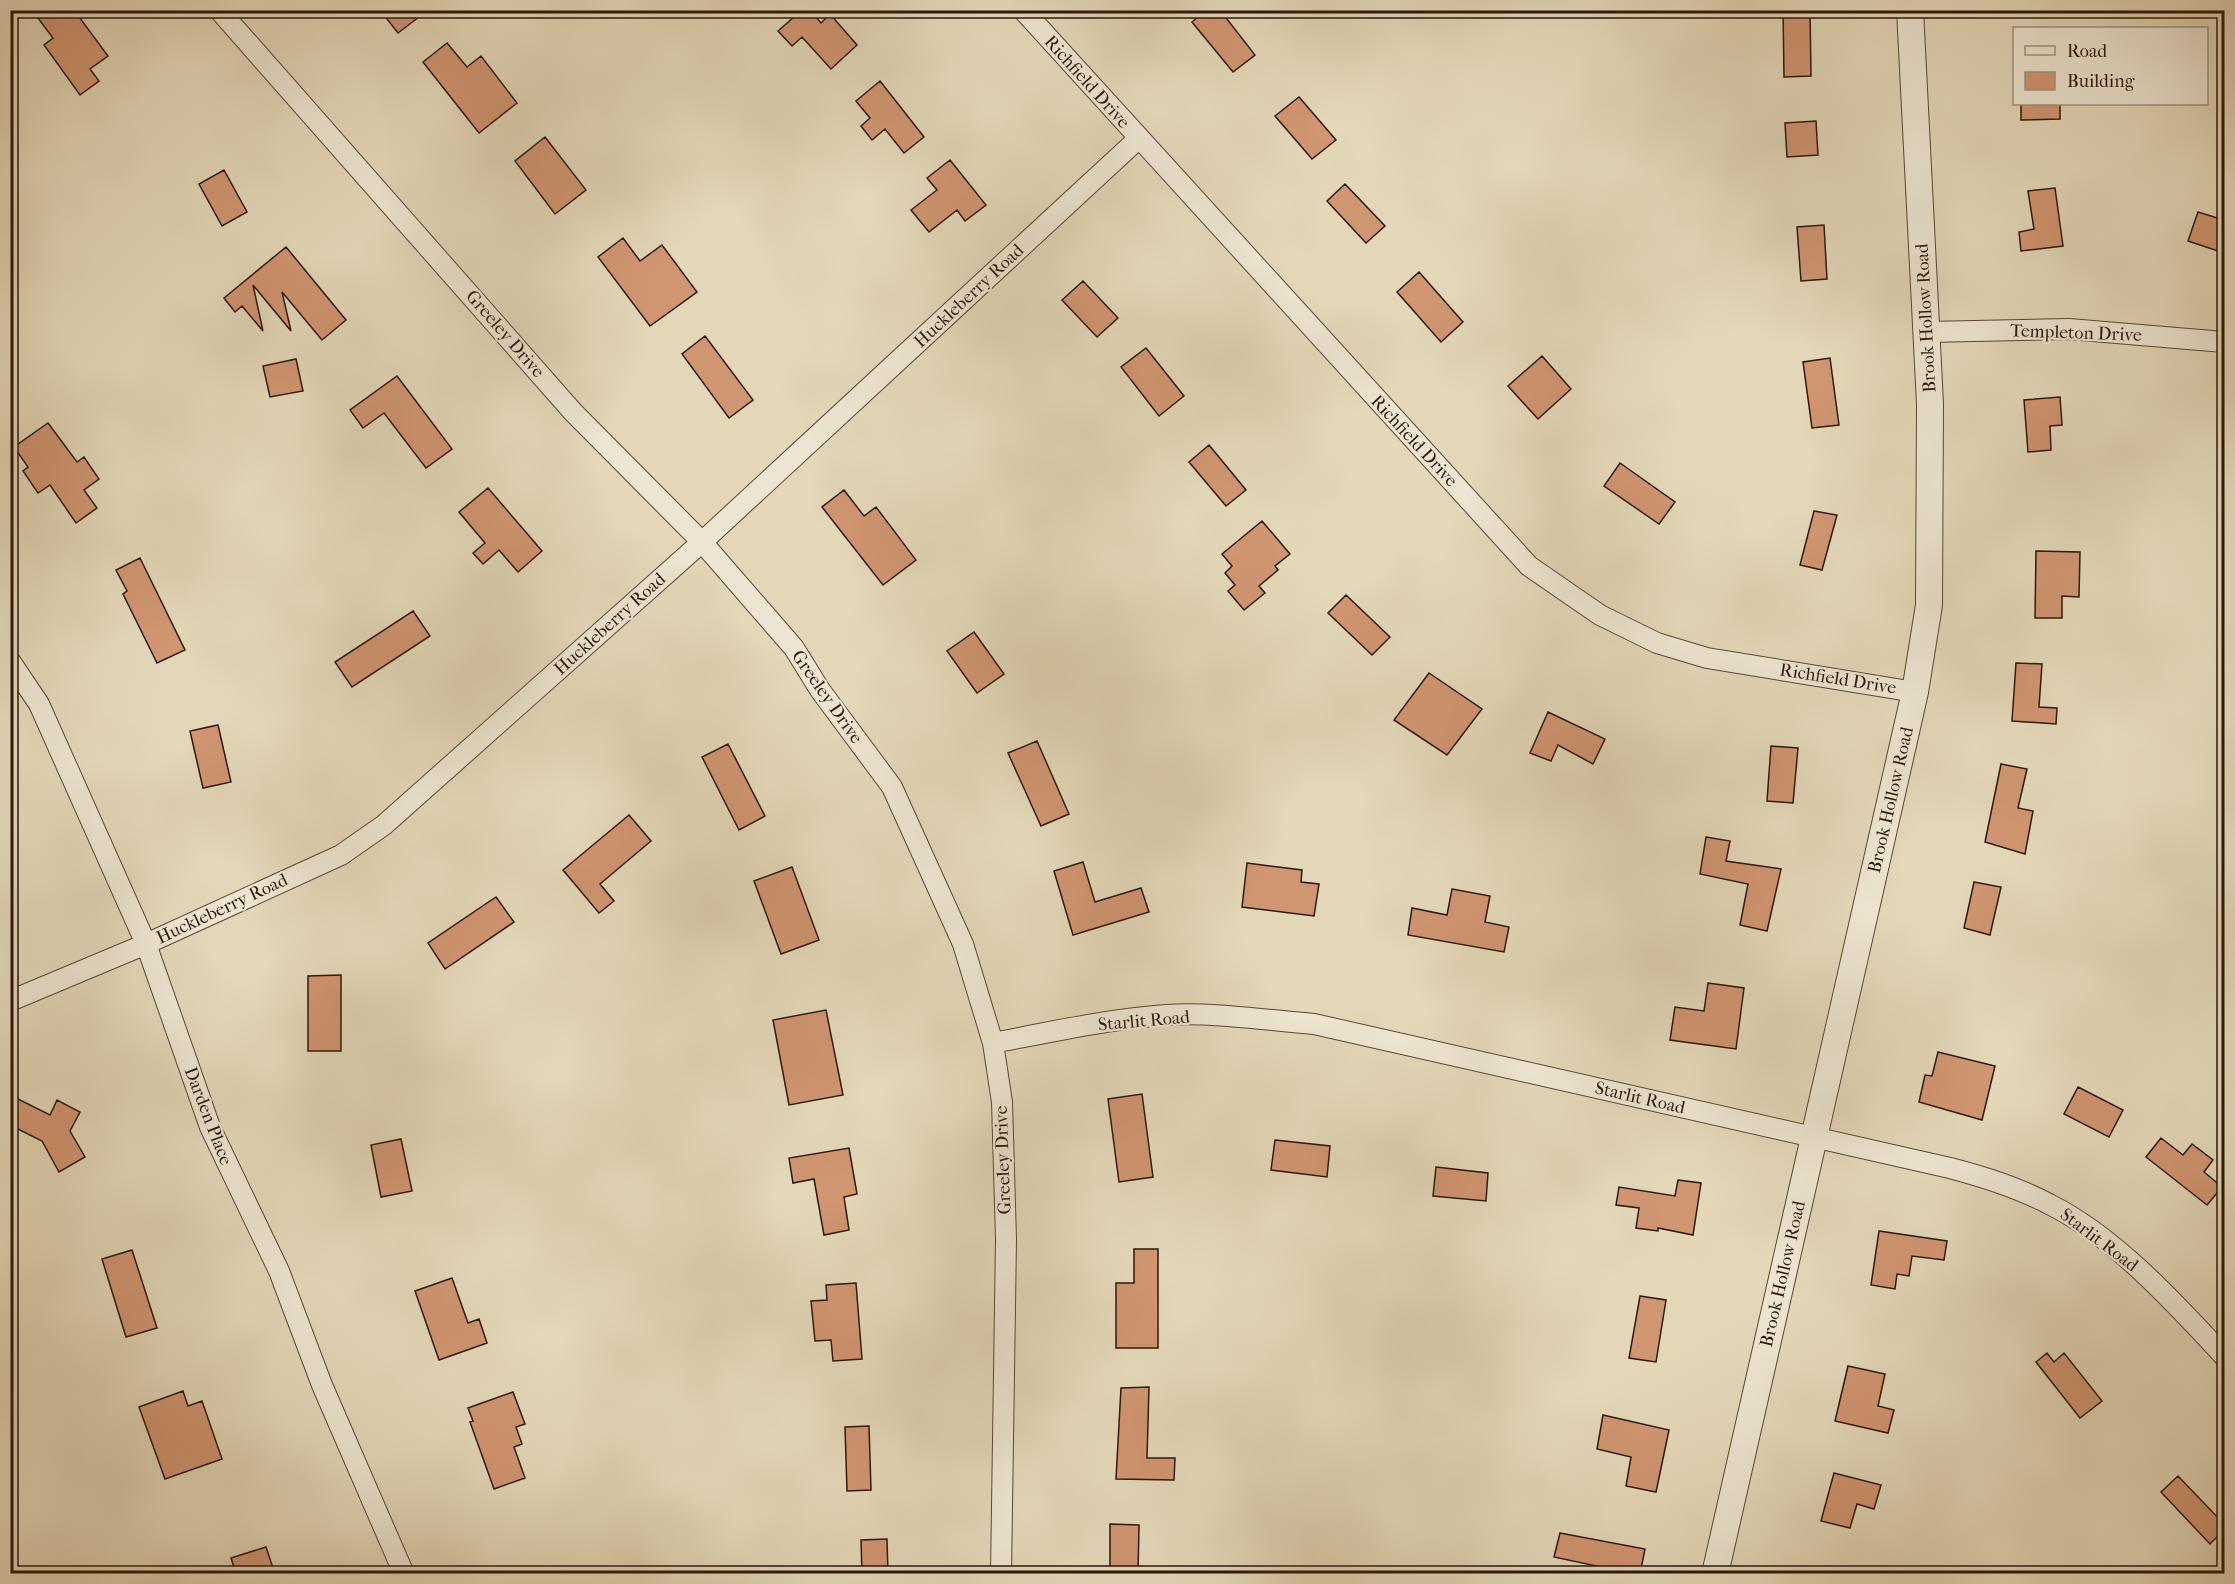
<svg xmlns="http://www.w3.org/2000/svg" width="2235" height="1584" font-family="'IM FELL French Canon',serif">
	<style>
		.building { fill: #d09571; stroke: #2d170a; stroke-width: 1.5 }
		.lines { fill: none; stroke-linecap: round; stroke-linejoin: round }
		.minor-casing { stroke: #5a4736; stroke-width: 22 }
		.tertiary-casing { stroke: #5a4736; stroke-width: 28 }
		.minor { stroke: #ede5d1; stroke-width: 20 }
		.tertiary { stroke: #ede5d1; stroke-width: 26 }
		.labels { text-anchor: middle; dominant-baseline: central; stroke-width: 4.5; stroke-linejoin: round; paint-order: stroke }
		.street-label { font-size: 18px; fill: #2d170a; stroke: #ede5d1 }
	</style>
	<rect width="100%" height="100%" fill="#e3d7b8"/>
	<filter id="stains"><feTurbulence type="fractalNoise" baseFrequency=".00333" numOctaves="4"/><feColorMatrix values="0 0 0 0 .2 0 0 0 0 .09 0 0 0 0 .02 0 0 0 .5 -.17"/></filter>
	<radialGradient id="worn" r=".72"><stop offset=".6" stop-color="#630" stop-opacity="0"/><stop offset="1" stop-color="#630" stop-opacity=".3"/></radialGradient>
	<path class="building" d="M32,10H74L108,56L90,69L99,81L80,95L44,45L53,38Z
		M380,10H428L398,33Z
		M802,10H810L821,23L830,14L857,45L831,69L802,37L792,46L778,31Z
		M1206,10H1220L1255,55L1233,72L1192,22Z
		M1783,10H1810L1811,76L1784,77Z
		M447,43L467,67L481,56L517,103L479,133L423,62Z
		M880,81L924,137L904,153L885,129L872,140L861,126L870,118L856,101Z
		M1299,97L1336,140L1312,159L1275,116Z
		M2021,104H2060V119L2021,120Z
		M1816,121L1818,155L1787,157L1785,123Z
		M545,137L586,190L555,214L515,161Z
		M950,160L986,205L965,221L957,210L929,232L911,210L937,190L927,178Z
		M224,170L247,212L222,226L199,184Z
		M1345,184L1385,226L1366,243L1327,201Z
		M2055,188L2063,246L2021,251L2019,232L2034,229L2028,191Z
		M2198,212L2224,220V253L2188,241Z
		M1824,225L1827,279L1801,281L1797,227Z
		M623,238L640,261L662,245L697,292L650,326L598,257Z
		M286,247L346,320L322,340L282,292L291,331L253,285L263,331L242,306L235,312L224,298Z
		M1419,272L1463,322L1441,342L1397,292Z
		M1083,281L1118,318L1097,337L1062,300Z
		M705,336L753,400L729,418L682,354Z
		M1146,348L1184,396L1159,416L1121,367Z
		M1542,356L1571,389L1538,419L1508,386Z
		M1830,358L1839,425L1812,428L1803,362Z
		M296,359L303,391L270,397L263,366Z
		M397,376L452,449L426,468L384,413L363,428L350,410Z
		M2060,397L2062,425L2050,426L2051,450L2028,452L2024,400Z
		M48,423L77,462L84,457L99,479L84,490L97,508L76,523L50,485L38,493L23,471L28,467L14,447Z
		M1209,445L1246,490L1226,506L1189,462Z
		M1620,463L1675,502L1659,524L1604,486Z
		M488,488L542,551L518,572L499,550L483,564L473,553L485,543L459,512Z
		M844,490L864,516L876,507L916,560L883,585L822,507Z
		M1814,511L1837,515L1822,570L1800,565Z
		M1262,521L1290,554L1275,566L1278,570L1259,586L1265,593L1244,610L1228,591L1235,585L1225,573L1232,566L1222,554Z
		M2036,551L2080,552L2079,597L2062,596V618H2035Z
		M140,558L185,650L157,663L123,594L127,591L116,570Z
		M1346,595L1390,637L1372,655L1328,613Z
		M413,611L430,636L352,687L335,662Z
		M974,632L1004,674L977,693L947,651Z
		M2016,663L2042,664L2039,707L2057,708L2056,724L2012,721Z
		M1429,673L1482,709L1447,755L1394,720Z
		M1548,712L1605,739L1593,764L1558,745L1551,761L1530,753Z
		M218,725L231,782L203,788L190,731Z
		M1037,741L1069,814L1041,826L1008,753Z
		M728,744L765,816L739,830L702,757Z
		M1771,746L1798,748L1793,803L1767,801Z
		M2001,764L2027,769L2018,808L2033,811L2025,854L1985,842Z
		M629,815L651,841L600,884L614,901L599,913L563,870Z
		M1706,837L1730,841L1726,861L1781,869L1767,931L1740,925L1748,884L1700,874Z
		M1083,862L1095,902L1141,888L1149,912L1073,935L1054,871Z
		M1247,863L1302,870L1301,882L1319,884L1314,916L1242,907Z
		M792,867L819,940L781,954L754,881Z
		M1974,882L2001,887L1990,935L1964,928Z
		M1452,889L1490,896L1485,922L1509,927L1504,952L1408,935L1412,908L1447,915Z
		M496,897L514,922L445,969L428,943Z
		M341,975V1051H308V976Z
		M1708,983L1744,988L1736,1049L1670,1040L1675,1007L1704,1011Z
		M826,1010L843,1095L789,1105L773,1020Z
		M1938,1052L1995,1066L1982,1120L1919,1102L1925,1075L1932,1076Z
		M2078,1087L2123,1110L2109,1137L2064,1114Z
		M1142,1094L1153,1177L1119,1182L1108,1099Z
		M10,1095L50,1115L57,1100L80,1112L70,1131L85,1157L59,1172L42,1141L10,1125Z
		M2161,1138L2183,1155L2192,1144L2213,1160L2204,1172L2222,1187L2207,1205L2146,1157Z
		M401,1139L412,1191L381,1197L371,1145Z
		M1275,1140L1330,1146L1327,1177L1271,1170Z
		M849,1148L857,1194L844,1197L849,1230L824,1235L814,1179L793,1183L789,1158Z
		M1436,1167L1488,1173L1486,1201L1433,1196Z
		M1678,1180L1701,1183L1693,1235L1658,1228V1231L1636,1228L1639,1208L1616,1205L1619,1187L1675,1196Z
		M1879,1231L1947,1241L1944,1260L1912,1256L1909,1276L1897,1274L1895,1289L1871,1285Z
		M1134,1249H1158V1348H1116V1283H1134Z
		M132,1250L157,1328L126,1337L102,1259Z
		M452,1278L468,1323L479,1319L487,1343L439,1360L415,1291Z
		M856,1283L862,1359L833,1361L831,1340L815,1341L811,1301L827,1300L826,1285Z
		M1640,1296L1666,1300L1656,1362L1629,1358Z
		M2047,1353L2054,1362L2064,1353L2102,1401L2080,1418L2036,1362Z
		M1848,1366L1885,1374L1878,1406L1894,1410L1888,1433L1835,1421Z
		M1149,1387L1147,1458H1175L1174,1480L1116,1479L1121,1388Z
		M183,1391L188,1406L202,1401L222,1459L165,1479L139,1407Z
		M513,1392L525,1424L516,1427L522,1444L514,1447L525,1478L494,1489L470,1422L473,1421L468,1408Z
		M1603,1415L1669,1430L1656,1492L1626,1486L1631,1457L1597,1449Z
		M869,1426L871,1490L847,1491L845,1427Z
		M1834,1473L1881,1485L1874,1509L1857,1504L1850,1528L1821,1521Z
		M2178,1476L2224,1524V1530L2210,1544L2161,1492Z
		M1110,1524L1139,1525L1138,1574H1110Z
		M1560,1533L1645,1549L1640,1574H1605L1606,1568L1554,1557Z
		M887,1539L888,1574H862L861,1540Z
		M266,1547L275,1574H236L231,1558Z"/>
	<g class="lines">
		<defs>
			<path id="minor" d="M219,10L573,412L702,542L794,648L820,690L892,787L963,944L993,1043L1002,1102L1006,1239L1001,1574
				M1023,10L1529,566L1600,615L1657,643L1707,658L1915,692
				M1926,332L2069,329L2224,342
				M10,661L39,704L146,944L210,1127L279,1271L322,1385L404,1574
				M10,1001L146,944L341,855L384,825L702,542L1138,139
				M993,1043C1050,1032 1109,1019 1166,1015C1215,1012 1265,1020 1314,1024L1950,1168C1984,1177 2017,1187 2049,1204C2114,1236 2175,1303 2224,1356"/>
			<path id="tertiary" d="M1715,1574L1915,692L1929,605L1930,404L1910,10"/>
		</defs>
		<use href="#minor" class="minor-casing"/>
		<use href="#tertiary" class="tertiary-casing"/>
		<use href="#minor" class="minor"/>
		<use href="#tertiary" class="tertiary"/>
	</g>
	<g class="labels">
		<g class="street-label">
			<text transform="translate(1087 82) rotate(48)">Richfield Drive</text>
			<text transform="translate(969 296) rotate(-43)">Huckleberry Road</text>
			<text transform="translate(1926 318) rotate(-93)">Brook Hollow Road</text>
			<text transform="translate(2076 333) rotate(2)">Templeton Drive</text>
			<text transform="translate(505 334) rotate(49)">Greeley Drive</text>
			<text transform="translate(1414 441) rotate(47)">Richfield Drive</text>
			<text transform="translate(610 624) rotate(-42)">Huckleberry Road</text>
			<text transform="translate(1838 679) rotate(9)">Richfield Drive</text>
			<text transform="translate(827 697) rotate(55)">Greeley Drive</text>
			<text transform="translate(1891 800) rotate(-77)">Brook Hollow Road</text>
			<text transform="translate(222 909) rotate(-25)">Huckleberry Road</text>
			<text transform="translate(1144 1021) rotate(-5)">Starlit Road</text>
			<text transform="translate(1640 1098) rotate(13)">Starlit Road</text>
			<text transform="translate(208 1116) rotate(69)">Darden Place</text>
			<text transform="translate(1003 1160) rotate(-92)">Greeley Drive</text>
			<text transform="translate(2099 1240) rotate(37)">Starlit Road</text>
			<text transform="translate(1783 1274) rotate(-77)">Brook Hollow Road</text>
		</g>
	</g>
	<rect width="2235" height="1584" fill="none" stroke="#e3d7b8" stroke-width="36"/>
	<rect x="12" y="12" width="2211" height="1560" fill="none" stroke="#2d170a" stroke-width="3"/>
	<rect x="18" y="18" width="2199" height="1548" fill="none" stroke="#2d170a" stroke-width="1.5"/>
	<rect x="2013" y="27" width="195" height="78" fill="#ede5d1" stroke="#a09381" stroke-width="1.5"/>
	<rect x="2025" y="46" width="30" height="9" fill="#ede5d1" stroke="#a09381" stroke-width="1.5"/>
	<text x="2067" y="57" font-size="18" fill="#2d170a">Road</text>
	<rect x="2025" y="72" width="30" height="18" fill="#d09571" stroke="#a09381" stroke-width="1.5"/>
	<text x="2067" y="87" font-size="18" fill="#2d170a">Building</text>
	<rect width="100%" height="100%" filter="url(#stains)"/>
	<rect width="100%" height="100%" fill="url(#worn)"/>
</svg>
